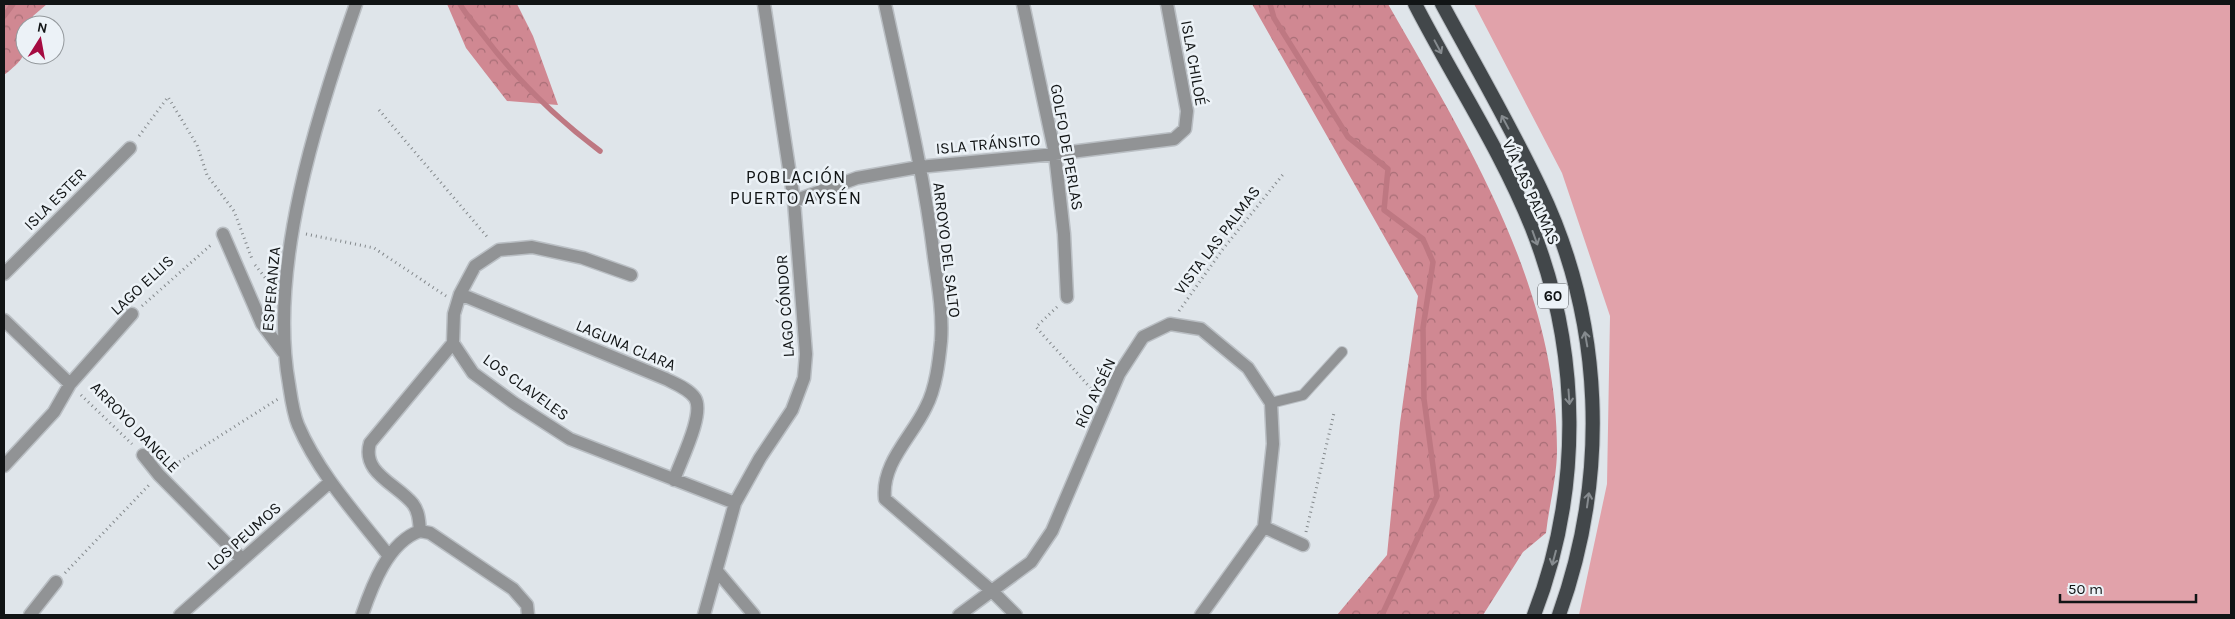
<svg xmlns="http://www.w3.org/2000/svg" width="2235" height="619" font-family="Karla,sans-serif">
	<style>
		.grass { fill: #e1a2aa }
		.forest { fill: url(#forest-crowns) }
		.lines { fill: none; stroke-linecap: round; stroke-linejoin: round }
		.stream { stroke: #be7882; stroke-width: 5.5 }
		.service-casing { stroke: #babfc4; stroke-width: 12 }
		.minor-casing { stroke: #babfc4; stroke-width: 15 }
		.trunk-casing { stroke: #babfc4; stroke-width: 16 }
		.path { stroke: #84898c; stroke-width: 3; stroke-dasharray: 1 4; stroke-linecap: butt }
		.service { stroke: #919395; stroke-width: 10 }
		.minor { stroke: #919395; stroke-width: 12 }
		.trunk { stroke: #42474a; stroke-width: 14 }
		.oneway { stroke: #868b8f }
		.labels { text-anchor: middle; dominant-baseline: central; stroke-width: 5; stroke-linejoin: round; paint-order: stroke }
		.shield { fill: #ecf2f7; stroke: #535759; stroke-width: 1 }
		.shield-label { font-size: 15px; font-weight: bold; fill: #111415 }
		.street-label { font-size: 16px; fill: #111415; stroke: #ecf2f7 }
		.neighbourhood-label { font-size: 18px; letter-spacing: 1px; fill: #111415; stroke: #ecf2f7 }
	</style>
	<defs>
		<pattern id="forest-crowns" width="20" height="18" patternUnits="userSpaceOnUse" patternTransform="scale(1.25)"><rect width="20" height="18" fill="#d08892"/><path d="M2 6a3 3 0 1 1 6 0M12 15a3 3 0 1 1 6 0" fill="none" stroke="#a76e76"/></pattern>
	</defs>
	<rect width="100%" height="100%" fill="#dfe5ea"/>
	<path class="grass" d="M1474,4H2231V615H1579L1607,484L1610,316L1562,173Z"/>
	<path class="forest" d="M4,4H47L33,16L31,25H25C25,55 28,56 4,75Z
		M447,4H517L533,36L558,105L507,101L466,48Z
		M1252,4H1388C1467,142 1557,285 1557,450C1557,477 1549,506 1546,533L1523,552L1483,615H1337L1387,555L1400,423L1418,296Z"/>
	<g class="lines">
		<path class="stream" d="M460,4C466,15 475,24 483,35C516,79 556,118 600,151
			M1270,4L1274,18L1348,137L1388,169L1384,210L1423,239L1433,262L1423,328L1424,399L1437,496L1382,615
			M4,16L13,4"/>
		<defs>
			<path id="service" d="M1271,403L1303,395L1342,352"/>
			<path id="minor" d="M356,4C317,115 268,267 289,384C291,397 293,413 298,425C319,474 356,514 389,556
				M885,4C903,88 924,172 934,257C938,284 943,313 941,341C939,361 936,388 926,407C912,437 881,463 885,499L993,592L1016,615
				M1023,4L1055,154L1064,234L1067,297
				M794,201L857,178L919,167L1055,154L1174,139L1185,129L1187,111L1167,4
				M223,234L262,324L283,352
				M4,274L130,148
				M631,275L583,258L532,247L499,250L475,266L460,294L454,314L453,343L473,373L514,403L570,439L735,503
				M460,294L666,379C676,384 689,389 695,398C705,414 680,462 674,480
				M4,320L70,384
				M143,455L159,475L242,559
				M4,466L54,412L70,384L132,314
				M1264,527L1303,545
				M420,531L430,533L513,589L527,605L528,615
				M717,571L754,615
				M30,615L56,582
				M180,615L330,482
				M362,615C372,586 388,542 420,531C419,521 419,512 413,504C397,484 361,473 370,443L453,343
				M704,615L735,503L760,458L792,410L804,378L806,354L794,201L764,4
				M959,615L1031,562L1052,531L1119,374L1143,337L1170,324L1201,329L1248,368L1271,403L1273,444L1264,527L1201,615"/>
			<path id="trunk" d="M1415,4C1453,78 1501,150 1532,228C1581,352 1582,491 1534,615
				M1442,4C1475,65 1510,125 1540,188C1604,322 1609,476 1559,615"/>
		</defs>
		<use href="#service" class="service-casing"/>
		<use href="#minor" class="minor-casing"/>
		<use href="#trunk" class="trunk-casing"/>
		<path class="path" d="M379,110L489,239
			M139,136L168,97L197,145L207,175L234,211L252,259
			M306,234L374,248L446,296
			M255,265L271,285
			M142,306L212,244
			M1057,307L1036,327L1095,393
			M1179,311L1223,249L1285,172
			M81,395L132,444
			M171,467L278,399
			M1306,532L1334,413
			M65,573L149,485"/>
		<use href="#service" class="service"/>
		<use href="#minor" class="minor"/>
		<use href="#trunk" class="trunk"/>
	</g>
	<defs><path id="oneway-shaft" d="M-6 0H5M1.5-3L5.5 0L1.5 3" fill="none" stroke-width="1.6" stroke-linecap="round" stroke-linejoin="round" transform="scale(1.25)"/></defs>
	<g class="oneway">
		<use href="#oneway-shaft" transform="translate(1438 47) rotate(62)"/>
		<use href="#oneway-shaft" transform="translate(1505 122) rotate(-118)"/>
		<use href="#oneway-shaft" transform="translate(1535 238) rotate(70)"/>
		<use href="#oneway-shaft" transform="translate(1586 339) rotate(-100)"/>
		<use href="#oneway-shaft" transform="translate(1569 397) rotate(86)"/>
		<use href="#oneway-shaft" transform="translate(1588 500) rotate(-82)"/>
		<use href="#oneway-shaft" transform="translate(1554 558) rotate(105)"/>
	</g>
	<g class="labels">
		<rect class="shield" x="1538" y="283.5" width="30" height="25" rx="4"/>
		<g class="shield-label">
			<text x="1553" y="296">60</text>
		</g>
		<g class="street-label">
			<text transform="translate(1194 63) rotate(80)">ISLA CHILOÉ</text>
			<text transform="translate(988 144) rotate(-5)">ISLA TRÁNSITO</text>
			<text transform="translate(1067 147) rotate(80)">GOLFO DE PERLAS</text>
			<text transform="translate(1531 192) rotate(65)">VÍA LAS PALMAS</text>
			<text transform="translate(55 199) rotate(-45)">ISLA ESTER</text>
			<text transform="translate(1217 240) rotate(-53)">VISTA LAS PALMAS</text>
			<text transform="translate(947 250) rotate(83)">ARROYO DEL SALTO</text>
			<text transform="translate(142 285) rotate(-43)">LAGO ELLIS</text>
			<text transform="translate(271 289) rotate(-85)">ESPERANZA</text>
			<text transform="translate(785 306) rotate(-94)">LAGO CÓNDOR</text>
			<text transform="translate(626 345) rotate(23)">LAGUNA CLARA</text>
			<text transform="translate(526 387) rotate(36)">LOS CLAVELES</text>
			<text transform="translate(1095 393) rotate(-65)">RÍO AYSÉN</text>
			<text transform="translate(135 427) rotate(46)">ARROYO DANGLE</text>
			<text transform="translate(244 536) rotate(-42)">LOS PEUMOS</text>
		</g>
		<g class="neighbourhood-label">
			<text x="796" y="177">POBLACIÓN<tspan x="796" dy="21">PUERTO AYSÉN</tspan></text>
		</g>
	</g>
	<rect width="2235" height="619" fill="none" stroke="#111415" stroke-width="10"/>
	<g transform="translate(40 40) rotate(11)"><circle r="24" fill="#ecf2f7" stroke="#94999d"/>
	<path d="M0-4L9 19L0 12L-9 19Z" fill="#a50b41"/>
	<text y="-8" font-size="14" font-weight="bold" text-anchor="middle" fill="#111415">N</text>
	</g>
	<path d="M2060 594v8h136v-8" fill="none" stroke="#111415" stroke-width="2.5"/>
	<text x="2068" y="594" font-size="15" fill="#111415" stroke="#ecf2f7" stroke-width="4" paint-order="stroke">50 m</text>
</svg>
